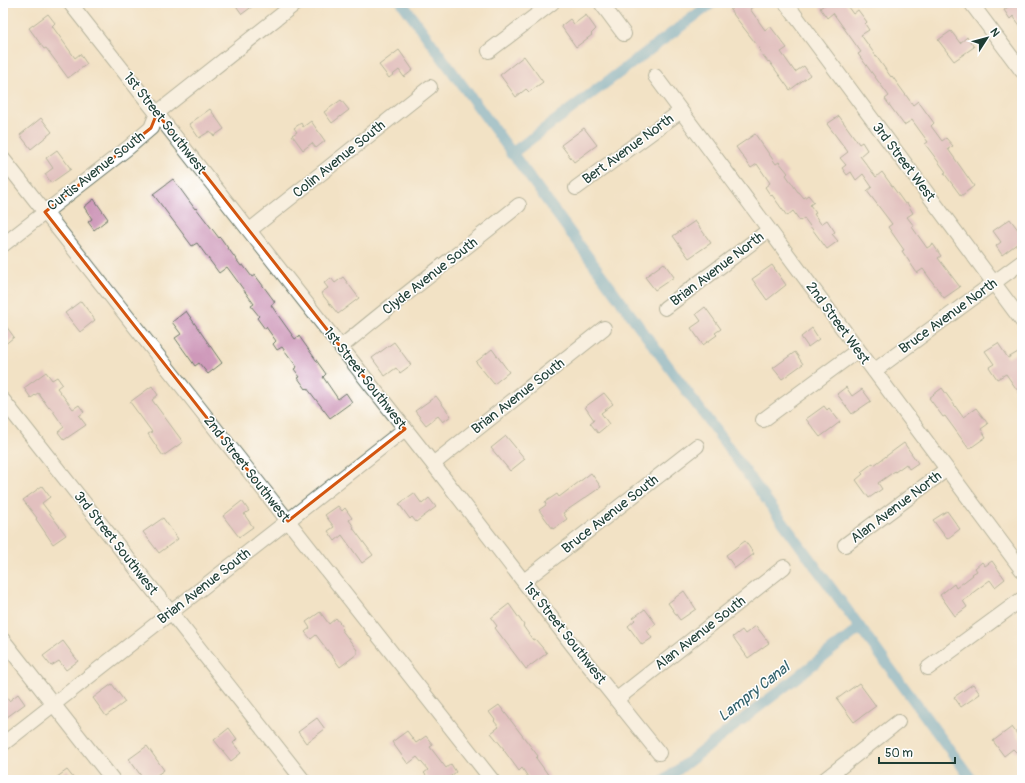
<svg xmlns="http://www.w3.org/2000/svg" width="1025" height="783" font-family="Pangolin,sans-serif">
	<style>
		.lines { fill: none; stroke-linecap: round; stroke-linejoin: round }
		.canal { stroke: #55a3ce; stroke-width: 11 }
		.building { fill: #ce98b9 }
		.minor-casing { stroke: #697767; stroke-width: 16 }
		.minor { stroke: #fff; stroke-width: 14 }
		.marked { fill: none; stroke: #d45610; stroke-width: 3; stroke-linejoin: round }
		.labels { text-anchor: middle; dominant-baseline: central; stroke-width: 3; stroke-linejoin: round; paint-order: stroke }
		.street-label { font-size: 14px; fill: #1f3d34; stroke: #fff }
		.water-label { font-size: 15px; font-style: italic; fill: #32616a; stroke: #fff }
	</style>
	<rect width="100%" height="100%" fill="#fff"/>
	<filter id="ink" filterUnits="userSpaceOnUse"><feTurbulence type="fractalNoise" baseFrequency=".025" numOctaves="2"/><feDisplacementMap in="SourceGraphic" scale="8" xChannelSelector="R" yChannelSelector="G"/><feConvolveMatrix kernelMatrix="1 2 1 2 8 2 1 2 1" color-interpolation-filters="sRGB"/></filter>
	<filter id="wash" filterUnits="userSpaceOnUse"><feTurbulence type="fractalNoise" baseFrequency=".012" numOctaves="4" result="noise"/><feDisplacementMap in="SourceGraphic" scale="16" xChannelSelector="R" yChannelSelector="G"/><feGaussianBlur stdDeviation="0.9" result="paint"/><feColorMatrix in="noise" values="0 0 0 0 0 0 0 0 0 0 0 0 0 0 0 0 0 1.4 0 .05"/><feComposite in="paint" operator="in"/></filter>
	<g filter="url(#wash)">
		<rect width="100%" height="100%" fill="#f2e2c5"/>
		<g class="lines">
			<path class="canal" d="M402,3L972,780
				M511,154L712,3
				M665,780L860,628"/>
		</g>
		<g id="blocks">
			<path class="building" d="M234,3H257L242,14Z
				M740,3H758L750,9L765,30L770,26L787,48L781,52L795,72L804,66L810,75L790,90L769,61L768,62L759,50L760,49L730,10Z
				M827,3H845L853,14L858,10L867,22L865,24L869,30L861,35L891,77L892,76L913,105L918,101L934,123L931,126L942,141L946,138L953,146L948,149L974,186L961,196L944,173L946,172L925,144L928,142L912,120L904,125L885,99L889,96L858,54L861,52L833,13L827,18L820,8Z
				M1005,3H1022V28L1013,16L1010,19L1004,10L1008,7Z
				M48,14L55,23L52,26L75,58L80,54L87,64L68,78L46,48L44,49L29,28Z
				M586,15L596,29L591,34L592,35L576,47L561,26L570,19L574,24Z
				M951,31L960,43L967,37L974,47L954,61L938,40Z
				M399,50L413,70L404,77L399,70L389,78L379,65Z
				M524,56L543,82L529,92L526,89L516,97L500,75Z
				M341,100L349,110L332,123L324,112Z
				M210,109L224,129L214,136L210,131L199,138L189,124Z
				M839,116L859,144L862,142L867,150L860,156L876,177L882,172L905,204L907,203L913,213L907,217L914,226L912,227L927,248L933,244L941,256L938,258L960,287L944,298L923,269L917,273L902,251L904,250L888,227L892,224L867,191L872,187L863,174L856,180L851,172L847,175L842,168L846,165L840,158L848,152L827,124Z
				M41,118L52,132L31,149L20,135Z
				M311,121L325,141L316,148L312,143L303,150L292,135L297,132L294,128L301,123L303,127Z
				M584,128L597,145L574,162L561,145Z
				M755,134L776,164L779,162L788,173L786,175L798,192H799L804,198L808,195L814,202L810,205L816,213L814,214L821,224L827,220L835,232L832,234L838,241L827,249L804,218L800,221L793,211L787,216L772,195L771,196L765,187L770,183L757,164L751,168L736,147Z
				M57,150L71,169L51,183L45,174L53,168L46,158Z
				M173,179L195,209L196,208L219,238L220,237L241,266L243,265L252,277L255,275L275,302L271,305L280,318L295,339L299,336L326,374L323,377L338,399L346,393L352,402L330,418L307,388L306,389L298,378L300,377L294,369L297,367L282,347L277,350L273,344L276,341L266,327L265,329L257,318L259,316L251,306L254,304L227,267L219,273L197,243L192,246L153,194Z
				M94,199L108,219L94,230L88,222L92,219L84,207Z
				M1010,219L1022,235V240L1002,255L996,246L1001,242L993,231Z
				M695,221L711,243L689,258L673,236Z
				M664,263L674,277L655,290L645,277Z
				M772,265L786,285L767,300L752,279Z
				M343,277L359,298L338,314L321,293L328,288L324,283L331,278L335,283Z
				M81,301L95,320L80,332L65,313Z
				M705,307L721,329L715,333L717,335L703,345L691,328L701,321L696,314Z
				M186,311L222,363L208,374L199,363L195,366L175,338L181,334L172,322Z
				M3,322L14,337L3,346Z
				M812,328L819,339L808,347L801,337Z
				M394,342L411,365L400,373L396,368L385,376L372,358Z
				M998,343L1008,358L1018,352L1022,359V397L1006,374L997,379L989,367L994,364L985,351Z
				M492,349L509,372L494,384L476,362Z
				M795,352L803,364L782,379L773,368Z
				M46,372L52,380L57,377L62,384L57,388L73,409L79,405L84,412L79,416L86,425L64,440L58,432L64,427L50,407L49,408L38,393L31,398L24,388Z
				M152,386L158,395L152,400L183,442L163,456L148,434L152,432L130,402Z
				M846,387L852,396L862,389L871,401L852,414L837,394Z
				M942,388L963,417L976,408L988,424L981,429L986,437L969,449L945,416L943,417L929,398Z
				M604,393L613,404L601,413L609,424L598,433L590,423L594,420L585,407Z
				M436,396L451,416L443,422L438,416L426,425L415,411Z
				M824,406L827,410L829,408L840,422L820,437L806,419Z
				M506,436L525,459L510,471L491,448Z
				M904,443L918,463L909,469L906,464L895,472V471L878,483L882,489L869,498L856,480L863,474L861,472L873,463L874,465Z
				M591,473L601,487L563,513L567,519L553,529L539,510L546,505L545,502L557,494L559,497Z
				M42,486L50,497L42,503L66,535L53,544L36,519L37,518L23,500Z
				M414,493L422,504L429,498L436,507L416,522L412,517L410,519L399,504Z
				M242,501L249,511L244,514L253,527L239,537L223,516Z
				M338,506L342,511L345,508L352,518L349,520L354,527L353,528L373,555L362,563L342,535L335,541L328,531L334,527L325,515Z
				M947,511L960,529L947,539L933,520Z
				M163,518L178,539L159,553L143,532Z
				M745,541L754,554L735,568L726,555Z
				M992,561L1005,579L995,587L990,580L971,594L972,595L963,601L967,607L955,616L940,595L954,584L956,588L973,575L972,574L977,571L975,568L982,562L985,566Z
				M684,591L696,609L680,620L668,603Z
				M509,604L524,625L523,626L533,640L535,639L547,653L526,669L495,628L497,626L491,618Z
				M645,609L656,624L647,631L652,638L642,645L628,626L635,620L633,618Z
				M320,612L329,624L336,618L343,627L341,629L357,650V654L340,667L316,635L311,639L305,632L310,628L306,622Z
				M756,626L769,643L748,658L733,637L742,630L745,634Z
				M63,641L78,661L66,670L59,661L51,666L43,656Z
				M859,683L876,706L854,722L837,699Z
				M112,684L125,702L106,716L93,698Z
				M973,684L980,694L961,707L954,697Z
				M3,692L9,701L18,694L25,704L3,720Z
				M499,705L538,756L536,758L552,780H530L522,768L519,771L503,749H504L491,733L499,727L494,721L495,720L489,712Z
				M317,718L325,729L306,743L298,732Z
				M1012,727L1022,741V750L1017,753L1013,749L1004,756L993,741Z
				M229,728L237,739L233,743L241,753L231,761L214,740Z
				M407,731L416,743L426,736L433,745L430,747L446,768L451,764L456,772L446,780H430L424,773L428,770L417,757L408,764L392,742Z
				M147,746L164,770L150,780H144L129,759Z
				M67,770L75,780H53Z"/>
		</g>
	</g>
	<g filter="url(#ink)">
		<use href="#blocks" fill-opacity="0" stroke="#697767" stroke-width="1"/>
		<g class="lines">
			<defs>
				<path id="minor" d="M70,3L433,464L574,647L659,753
					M601,3L624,34
					M786,3L1022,321
					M971,3L1022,71
					M489,51L552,3
					M655,76L1022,570
					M3,159L492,780
					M576,188L681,111
					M250,230L430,87
					M3,245L129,147L151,128L157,113L296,3
					M665,308L769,230
					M341,347C399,298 460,253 519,205
					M874,371L1022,262
					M3,400L303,780
					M763,420L858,350
					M433,464L604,328
					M845,545L947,469
					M524,581L697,446
					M3,640L113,780
					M928,668L1022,599
					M617,699L784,567
					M3,744L405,429
					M824,780L898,722"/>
			</defs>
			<use href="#minor" class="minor-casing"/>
			<use href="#minor" class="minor"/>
		</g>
	</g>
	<path d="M0 0H1025V783H0ZM157,113L405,429L288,521L45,212L151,128Z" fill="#f2e2c5" fill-opacity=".55" fill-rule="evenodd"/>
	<path class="marked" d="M157,113L405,429L288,521L45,212L151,128Z"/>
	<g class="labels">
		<g class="street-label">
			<text transform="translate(165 123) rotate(52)">1st Street Southwest</text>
			<text transform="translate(628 149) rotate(-36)">Bert Avenue North</text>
			<text transform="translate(339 159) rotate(-39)">Colin Avenue South</text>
			<text transform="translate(904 162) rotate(53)">3rd Street West</text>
			<text transform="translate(96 171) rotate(-38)">Curtis Avenue South</text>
			<text transform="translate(717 269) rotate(-37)">Brian Avenue North</text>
			<text transform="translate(430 276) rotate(-38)">Clyde Avenue South</text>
			<text transform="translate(948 316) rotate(-36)">Bruce Avenue North</text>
			<text transform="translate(838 323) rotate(54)">2nd Street West</text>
			<text transform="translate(365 378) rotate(52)">1st Street Southwest</text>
			<text transform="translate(518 396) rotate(-38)">Brian Avenue South</text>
			<text transform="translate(247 469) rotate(52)">2nd Street Southwest</text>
			<text transform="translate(896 507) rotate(-37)">Alan Avenue North</text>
			<text transform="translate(610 514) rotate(-38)">Bruce Avenue South</text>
			<text transform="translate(116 543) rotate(52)">3rd Street Southwest</text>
			<text transform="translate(204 586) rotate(-38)">Brian Avenue South</text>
			<text transform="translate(565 633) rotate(52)">1st Street Southwest</text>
			<text transform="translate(700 633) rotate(-38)">Alan Avenue South</text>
		</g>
		<g class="water-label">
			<text transform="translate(754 692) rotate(-38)">Lampry Canal</text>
		</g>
	</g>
	<rect width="1025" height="783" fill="none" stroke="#fff" stroke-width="16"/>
	<g transform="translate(987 38) rotate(54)" stroke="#ffffff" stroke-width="3" paint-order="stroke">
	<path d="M0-3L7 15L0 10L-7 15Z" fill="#1f3d34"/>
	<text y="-6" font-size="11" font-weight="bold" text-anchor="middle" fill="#1f3d34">N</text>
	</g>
	<path d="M879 757v6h76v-6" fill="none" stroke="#1f3d34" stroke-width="2"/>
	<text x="885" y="757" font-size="12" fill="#1f3d34" stroke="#ffffff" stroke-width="3" paint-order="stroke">50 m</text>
</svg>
